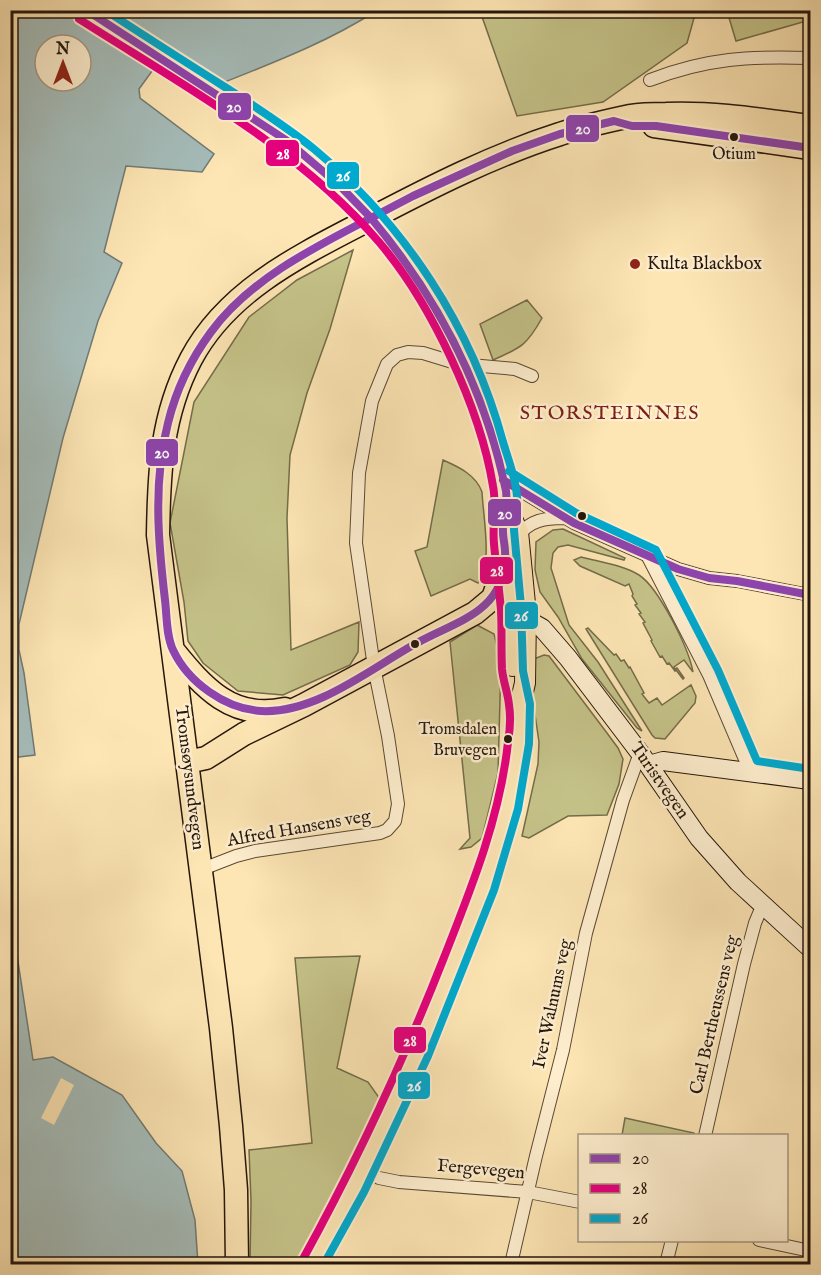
<svg xmlns="http://www.w3.org/2000/svg" width="821" height="1275" font-family="'IM FELL English',serif">
	<style>
		.green { fill: #c5c389; stroke: #746c4a; stroke-width: 1.5 }
		.water { fill: #a5bcb9; stroke: #717a74; stroke-width: 1.5; fill-rule: evenodd }
		.pier { fill: #fde5b4 }
		.lines { fill: none; stroke-linecap: round; stroke-linejoin: round }
		.street-casing { stroke: #5a4a36; stroke-width: 14 }
		.secondary-casing { stroke: #24160c; stroke-width: 20 }
		.primary-casing { stroke: #24160c; stroke-width: 22 }
		.highway-casing { stroke: #24160c; stroke-width: 25 }
		.street { stroke: #feeece; stroke-width: 12 }
		.secondary { stroke: #feeece; stroke-width: 18 }
		.primary { stroke: #fde5b4; stroke-width: 20 }
		.highway { stroke: #fde5b4; stroke-width: 22 }
		.primary-bridge-casing { stroke: #24160c; stroke-width: 22; stroke-linecap: butt }
		.primary-bridge { stroke: #fde5b4; stroke-width: 20 }
		.bus-1-casing { stroke: #feeece; stroke-width: 12 }
		.bus-2-casing { stroke: #feeece; stroke-width: 12 }
		.bus-3-casing { stroke: #feeece; stroke-width: 12 }
		.bus-1 { stroke: #8e44ad; stroke-width: 8 }
		.bus-2 { stroke: #e5007d; stroke-width: 8 }
		.bus-3 { stroke: #00a9ce; stroke-width: 8 }
		.bus-dot { fill: #24160c; stroke: #feeece; stroke-width: 2 }
		.poi-dot { fill: #8f2418; stroke: #feeece; stroke-width: 2 }
		.labels { text-anchor: middle; dominant-baseline: central; stroke-width: 5; stroke-linejoin: round; paint-order: stroke }
		.bus-label { font-size: 16px; fill: #24160c; stroke: #feeece }
		.poi-label { font-size: 18px; fill: #24160c; stroke: #feeece; text-anchor: start }
		.street-label { font-size: 18px; fill: #24160c; stroke: #feeece }
		.neighbourhood-label { font-size: 20px; letter-spacing: 1.5px; fill: #7a1f14; stroke: #feeece }
		.line-badge { stroke: #feeece; stroke-width: 2 }
		.badge-label { font-size: 16px; text-anchor: middle; font-weight: bold; fill: #fff }
	</style>
	<rect width="100%" height="100%" fill="#fde5b4"/>
	<filter id="stains"><feTurbulence type="fractalNoise" baseFrequency=".00333" numOctaves="4"/><feColorMatrix values="0 0 0 0 .2 0 0 0 0 .09 0 0 0 0 .02 0 0 0 .5 -.17"/></filter>
	<radialGradient id="worn" r=".72"><stop offset=".6" stop-color="#630" stop-opacity="0"/><stop offset="1" stop-color="#630" stop-opacity=".3"/></radialGradient>
	<path class="green" d="M480,11V10L696,11L687,43L603,102L517,116Z
		M727,11H810V20L736,41Z
		M353,250L330,329L307,393L290,455L287,518L291,650L359,622L358,652L350,665L283,695L238,691L203,663L188,641L184,602L170,523L194,402L249,317L297,280Z
		M527,300L542,318C527,345 521,348 493,360L480,324Z
		M443,460C459,467 476,475 482,492C483,516 493,565 478,583L470,579L431,596L415,551L427,547Z
		M563,529L625,558L624,560L568,545L558,547L553,553L551,568L569,625L598,662L642,731L637,728L582,659L558,617L540,592L535,570L536,542L553,530Z
		M581,557C600,562 623,565 639,575C659,588 689,649 693,672L684,660L674,667L675,669L677,668L684,678L683,679L676,670L675,671L669,663L667,664L662,656L660,657L651,641L652,640L643,623L645,622L639,614L641,613L635,605L637,604L632,596L633,594L629,584L625,586L580,566L574,560Z
		M477,625L494,634L501,662L498,773L482,838L471,847L460,849L470,838L450,642Z
		M588,628L614,655L616,654L621,661L624,660L629,668L630,667L644,693L642,694L649,703L657,698L662,705L691,685L696,696L695,703L665,739L655,738L652,735L586,629Z
		M544,655L549,656L607,733L618,748L623,759L619,784L607,815L568,816L529,838L522,836L538,764L539,742L532,694L531,660Z
		M360,956L337,1068L368,1082L380,1099L364,1136L295,1264H250L251,1201L249,1150L312,1143L295,958Z
		M625,1118L694,1133V1135H622Z"/>
	<path class="water" d="M10,11H376C323,45 264,66 205,90L160,60L139,89L140,98L214,154L202,172L126,166L104,252L122,263L98,321L63,438L19,624V650L24,673L35,755L11,758ZM45,45H81V81H45Z
		M10,909L33,1060L53,1057L122,1095L156,1143L182,1171L195,1220L198,1264H11Z"/>
	<path class="pier" d="M64,11H110L225,85L206,93L160,64L156,70Z
		M61,1078L74,1085L54,1125L41,1118Z"/>
	<g class="lines">
		<defs>
			<path id="street" d="M650,80C707,58 750,56 810,58
				M503,480L574,523L678,569L709,578L737,581L810,595
				M518,536C530,520 545,518 564,518
				M648,557L709,675L750,771
				M200,870L236,856L255,851L380,833L387,830L395,821L398,804L388,736L374,667L356,543L359,473L372,401L387,364L397,355L408,352L423,353L459,364L515,369L532,376
				M705,1136L744,964L755,923L763,904
				M379,1178L399,1182L528,1192L580,1202
				M759,1240L810,1251
				M511,1264L536,1156L563,1050L586,933L623,800L640,753
				M666,1264L672,1240"/>
			<path id="secondary" d="M513,618L526,619L542,628L568,658L640,753L699,838L738,882L810,948
				M649,765L663,761L810,780"/>
			<path id="primary" d="M507,508L503,519V531L511,607L513,666
				M312,1264L354,1188L418,1052L484,886L508,806L519,742L520,704L525,683L526,614L518,532L507,508L495,451"/>
			<path id="highway" d="M654,126L810,148
				M173,650C203,687 232,721 285,709
				M187,762L206,758L244,734L304,705L475,613L493,598L506,560
				M237,1264L236,1190L231,1126L221,1028L158,535C159,472 161,416 191,359C228,289 303,254 370,219C431,187 494,155 560,134C583,126 607,121 630,116C642,114 655,114 666,114C715,112 763,120 810,126"/>
		</defs>
		<use href="#street" class="street-casing"/>
		<use href="#secondary" class="secondary-casing"/>
		<use href="#primary" class="primary-casing"/>
		<use href="#highway" class="highway-casing"/>
		<use href="#street" class="street"/>
		<use href="#secondary" class="secondary"/>
		<use href="#primary" class="primary"/>
		<use href="#highway" class="highway"/>
		<defs>
			<path id="primary-bridge" d="M85,10C129,38 172,66 215,94C246,114 280,134 308,158C402,236 463,334 495,451"/>
		</defs>
		<use href="#primary-bridge" class="primary-bridge-casing"/>
		<use href="#primary-bridge" class="primary-bridge"/>
		<defs>
			<path id="bus-1" d="M86,10L286,140L339,185L371,218
				M371,218C438,298 485,389 506,491C508,506 502,518 503,532C503,540 506,548 505,557C504,612 457,621 417,643C371,668 316,714 261,711C225,709 188,682 173,650C166,635 167,616 165,600C158,541 153,481 168,423C176,390 191,359 211,332C250,279 315,247 371,218Z
				M371,218L413,196L512,151L560,134L614,121L632,126H656L810,148
				M503,480L574,523L678,569L709,578L737,581L810,595"/>
			<path id="bus-2" d="M79,19C184,86 297,147 379,242C431,303 480,407 493,486C497,506 492,524 494,544C496,566 499,588 501,610C502,630 501,649 502,669C503,681 508,693 509,705C511,717 510,730 508,742C500,818 471,889 443,960C402,1064 357,1161 303,1259"/>
			<path id="bus-3" d="M105,10C146,37 187,63 228,89C257,108 287,127 314,149C405,225 472,327 503,442C509,462 519,487 517,508C517,516 514,522 514,530L521,606L523,671L530,704L529,744L518,809L494,890L428,1056L364,1192L324,1264
				M509,471L576,513L656,550L718,670L757,761L810,769"/>
		</defs>
		<use href="#bus-1" class="bus-1-casing"/>
		<use href="#bus-2" class="bus-2-casing"/>
		<use href="#bus-3" class="bus-3-casing"/>
		<use href="#bus-1" class="bus-1"/>
		<use href="#bus-2" class="bus-2"/>
		<use href="#bus-3" class="bus-3"/>
	</g>
	<g class="bus-dot">
		<circle cx="734" cy="137" r="5"/>
		<circle cx="582" cy="516" r="5"/>
		<circle cx="415" cy="644" r="5"/>
		<circle cx="508" cy="739" r="5"/>
	</g>
	<circle class="poi-dot" cx="635" cy="264" r="6"/>
	<g class="labels">
		<g class="bus-label">
			<text x="734" y="155">Otium</text>
			<text x="497" y="730" text-anchor="end">Tromsdalen<tspan x="497" dy="21">Bruvegen</tspan></text>
		</g>
		<g class="poi-label">
			<text x="647" y="264">Kulta Blackbox</text>
		</g>
		<g class="street-label">
			<text transform="translate(189 778) rotate(83)">Tromsøysundvegen</text>
			<text transform="translate(659 781) rotate(55)">Turistvegen</text>
			<text transform="translate(299 829) rotate(-10)">Alfred Hansens veg</text>
			<text transform="translate(553 1004) rotate(-78)">Iver Walnums veg</text>
			<text transform="translate(715 1015) rotate(-77)">Carl Bertheussens veg</text>
			<text transform="translate(481 1170) rotate(5)">Fergevegen</text>
		</g>
		<g class="neighbourhood-label">
			<text x="610" y="413">STORSTEINNES</text>
		</g>
	</g>
	<g class="line-badge">
		<rect x="217" y="92" width="35" height="29" rx="6" fill="#8e44ad"/>
		<rect x="565" y="114" width="35" height="29" rx="6" fill="#8e44ad"/>
		<rect x="265" y="139" width="35" height="28" rx="6" fill="#e5007d"/>
		<rect x="326" y="161" width="34" height="29" rx="6" fill="#00a9ce"/>
		<rect x="145" y="438" width="34" height="29" rx="6" fill="#8e44ad"/>
		<rect x="487" y="498" width="35" height="29" rx="6" fill="#8e44ad"/>
		<rect x="479" y="556" width="35" height="29" rx="6" fill="#e5007d"/>
		<rect x="504" y="601" width="35" height="29" rx="6" fill="#00a9ce"/>
		<rect x="393" y="1026" width="34" height="28" rx="6" fill="#e5007d"/>
		<rect x="397" y="1071" width="34" height="29" rx="6" fill="#00a9ce"/>
	</g>
	<g class="badge-label">
		<text x="234" y="112">20</text>
		<text x="583" y="134">20</text>
		<text x="283" y="159">28</text>
		<text x="343" y="181">26</text>
		<text x="162" y="458">20</text>
		<text x="505" y="519">20</text>
		<text x="497" y="576">28</text>
		<text x="521" y="621">26</text>
		<text x="410" y="1046">28</text>
		<text x="414" y="1091">26</text>
	</g>
	<rect width="821" height="1275" fill="none" stroke="#fde5b4" stroke-width="36"/>
	<rect x="12" y="12" width="797" height="1251" fill="none" stroke="#24160c" stroke-width="3"/>
	<rect x="18" y="18" width="785" height="1239" fill="none" stroke="#24160c" stroke-width="1.5"/>
	<rect x="578" y="1134" width="210" height="108" fill="#feeece" stroke="#a79880" stroke-width="1.5"/>
	<rect x="590" y="1154" width="30" height="9" fill="#8e44ad" stroke="#a79880" stroke-width="1.5"/>
	<text x="632" y="1164" font-size="18" fill="#24160c">20</text>
	<rect x="590" y="1184" width="30" height="9" fill="#e5007d" stroke="#a79880" stroke-width="1.5"/>
	<text x="632" y="1194" font-size="18" fill="#24160c">28</text>
	<rect x="590" y="1214" width="30" height="9" fill="#00a9ce" stroke="#a79880" stroke-width="1.5"/>
	<text x="632" y="1224" font-size="18" fill="#24160c">26</text>
	<g transform="translate(63 63)"><circle r="28" fill="#feeece" stroke="#a79880" stroke-width="1.5"/>
	<path d="M0-4.5L10 22L0 15L-10 22Z" fill="#8f2418"/>
	<text y="-9" font-size="16" font-weight="bold" text-anchor="middle" fill="#24160c">N</text>
	</g>
	<rect width="100%" height="100%" filter="url(#stains)"/>
	<rect width="100%" height="100%" fill="url(#worn)"/>
</svg>
